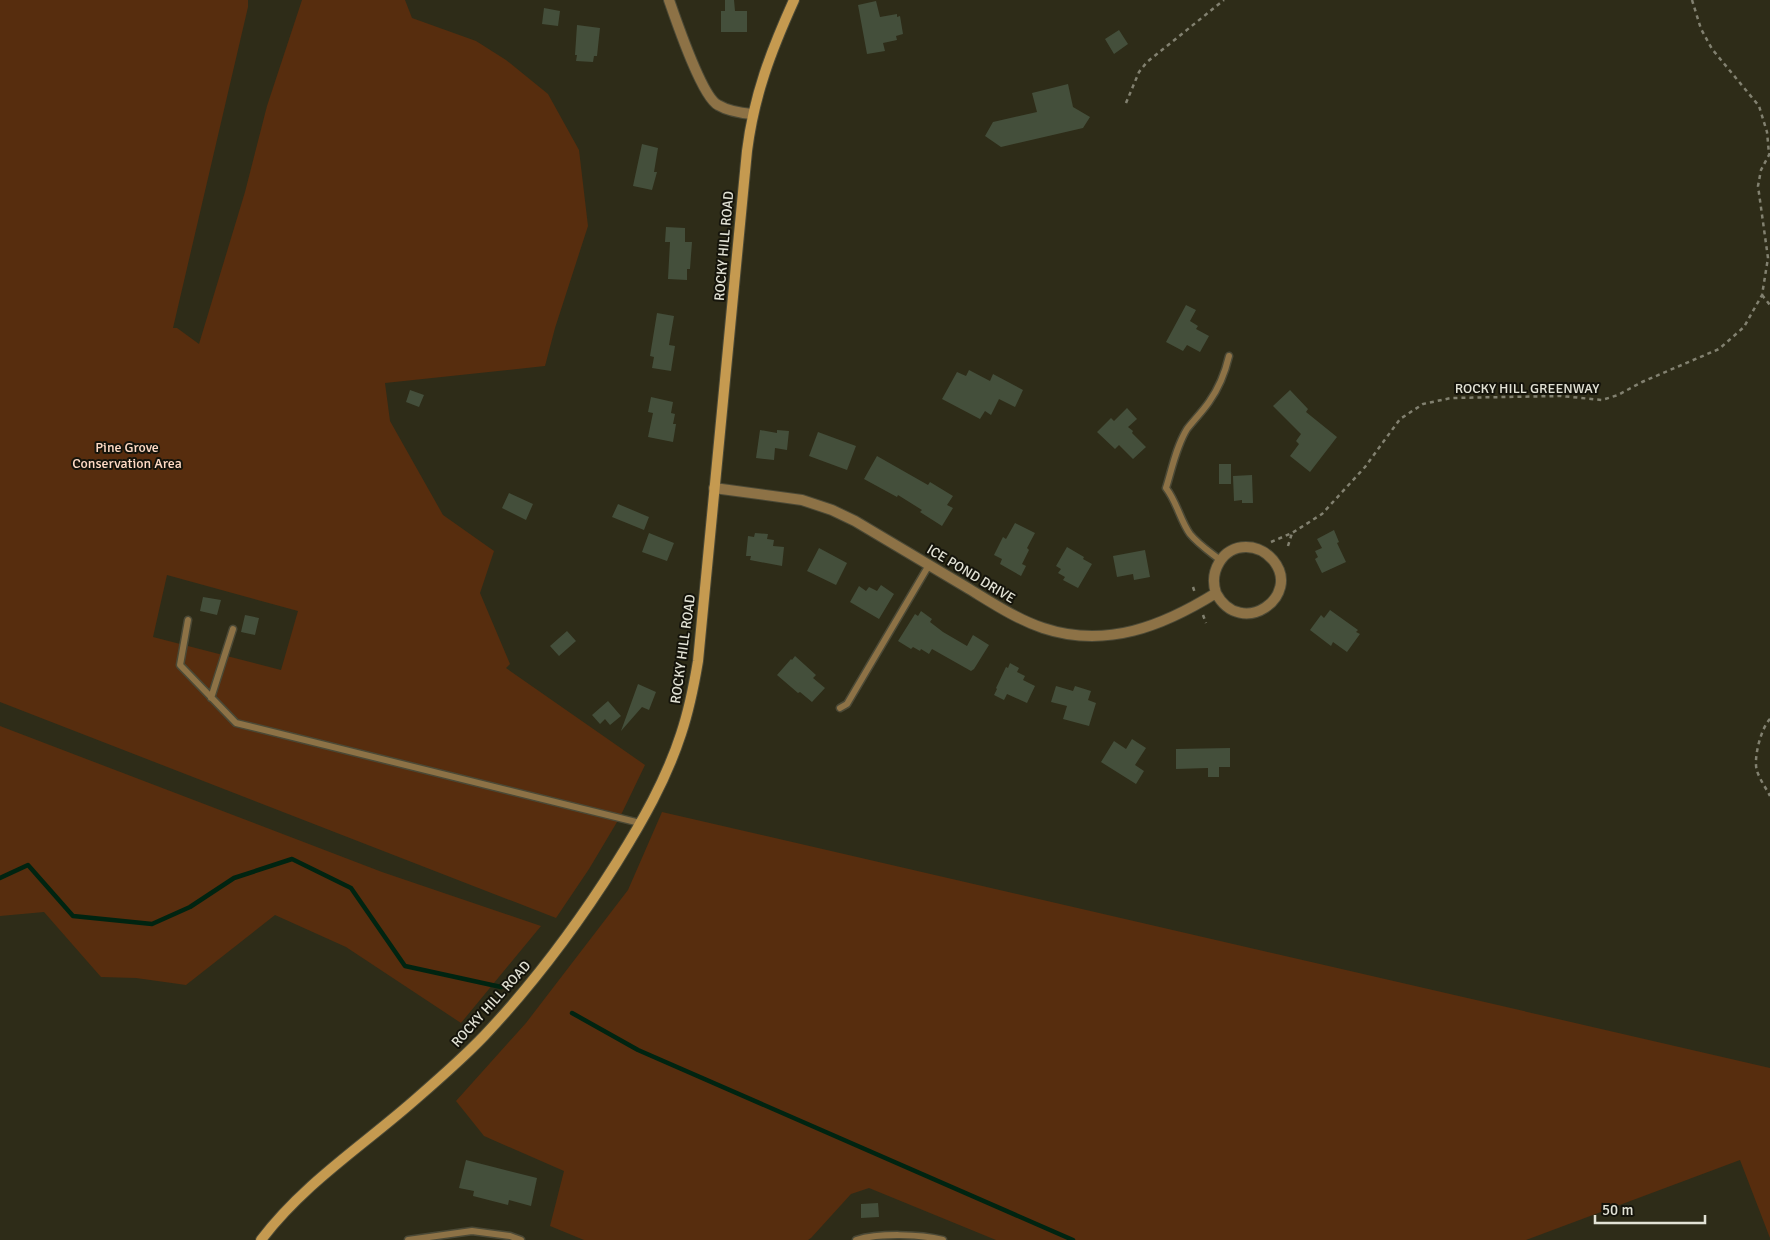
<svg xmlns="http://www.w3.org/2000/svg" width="1770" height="1240" font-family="Signika,sans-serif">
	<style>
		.green { fill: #572d0e; fill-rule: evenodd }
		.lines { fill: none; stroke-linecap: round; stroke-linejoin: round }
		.stream { stroke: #002411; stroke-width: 4.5 }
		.building { fill: #444f3b }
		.service-casing { stroke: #4b4936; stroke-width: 9 }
		.minor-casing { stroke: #4b4936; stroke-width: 12 }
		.secondary-casing { stroke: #4b4936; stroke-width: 12 }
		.path { stroke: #828170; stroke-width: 2.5; stroke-dasharray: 4 4; stroke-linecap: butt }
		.service { stroke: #8d7246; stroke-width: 6 }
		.minor { stroke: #8d7246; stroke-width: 10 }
		.secondary { stroke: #c59a50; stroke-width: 10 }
		.labels { text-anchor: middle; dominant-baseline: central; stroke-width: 4; stroke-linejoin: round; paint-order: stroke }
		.street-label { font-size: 14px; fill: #e2e2d5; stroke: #15140b }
		.park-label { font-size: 14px; fill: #ffdbc5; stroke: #15140b }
	</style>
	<rect width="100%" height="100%" fill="#2e2c18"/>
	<path class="green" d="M0,0H248V7L173,328H177L199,344L245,192L267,106L302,0H405L412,18L476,41L506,60L548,94L579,150L588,226L555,328L545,366L385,383L390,421L443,515L494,551L480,593L510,664L506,668L645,765L620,817L589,869L556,918L0,702ZM167,575L298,611L281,670L153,637Z
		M0,726L382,872L541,926L461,1023L346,947L275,915L186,985L136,978L101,977L44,912L0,916Z
		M662,812L1770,1068V1238L1740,1160L1526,1240H996L869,1188L851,1194L811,1238L808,1240H584L550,1226L564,1171L484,1136L456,1101L526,1023L628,890Z"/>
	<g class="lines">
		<path class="stream" d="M0,878L28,865L73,916L152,924L190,907L234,878L292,859L351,888L405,966L501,987
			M572,1013L638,1050L1073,1240"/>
	</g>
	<path class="building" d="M725,0H734L735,11H747V32H721V11H725Z
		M876,1L880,17L897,14V17L900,16L903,34L896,36L897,40L883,43L885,51L867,54L858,5Z
		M544,8L560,11L558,26L542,24Z
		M577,25L600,28L597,56H594L593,62L576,61L577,55H575Z
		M1119,30L1128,44L1114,54L1105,39Z
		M1068,84L1073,107L1090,117L1083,128L1001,147L985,136L993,122L1037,112L1032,93Z
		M642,144L658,148L654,172H657L652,190L633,186Z
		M666,227L685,228V242H692L690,269H687V280L668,279L670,242H665Z
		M1186,305L1196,310L1190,321L1198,326L1196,329L1209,336L1200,352L1187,345L1183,351L1166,342Z
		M657,313L674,316L669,345L675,346L671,371L652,368L654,357L650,356Z
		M969,370L990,381L993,374L1023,390L1015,407L999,399L991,415L985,411L980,419L942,399L957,372L966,376Z
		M410,390L424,395L419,407L406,402Z
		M1290,390L1308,409L1306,412L1337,437L1310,472L1290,456L1299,444L1296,441L1301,434L1273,406Z
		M651,397L673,402L671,413L675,414L673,424H676L673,442L648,437L653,413L648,412Z
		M1127,408L1137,419L1128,427L1133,431L1132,433L1146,447L1133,459L1119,445L1115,449L1097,432L1111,418L1114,421Z
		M760,430L777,433V430L789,431L787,450L775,448L774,460L756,458Z
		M818,432L856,446L847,470L809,456Z
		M877,456L928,485L930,482L953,496L947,505L953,508L942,526L920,512L922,510L898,495L897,497L864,479Z
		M1219,464H1231V484H1219Z
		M1252,475L1253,503H1242V500L1234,501L1233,476Z
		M509,493L533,504L526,520L502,508Z
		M618,504L649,517L644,530L612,517Z
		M1015,523L1035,533L1027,548L1029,550L1022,564L1026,566L1021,576L1000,564L1002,559L994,555L1003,537L1006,539Z
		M1334,530L1339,542L1337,543L1346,562L1322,573L1315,559L1318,557L1315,551L1322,548L1317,539Z
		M649,533L674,543L667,561L642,552Z
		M755,533L768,534L767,539L774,540L773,546L784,547L782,566L750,560L751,556H746L748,536L754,537Z
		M1067,547L1084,557L1083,559L1092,564L1078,588L1063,580L1065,577L1058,573L1061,569L1056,566Z
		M819,548L847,563L836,585L807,571Z
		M1145,550L1150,577L1134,580L1133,574L1117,577L1113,556Z
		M881,585L894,594L879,619L850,602L859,586L866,591L869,587L877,591Z
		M203,597L221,600L217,615L200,611Z
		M1330,610L1358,630L1356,632L1360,634L1347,652L1333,642L1331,646L1310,630L1321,615L1324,618Z
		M921,611L932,619L930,622L943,632L967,646L973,635L989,645L974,669L971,671L932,649L929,654L921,649L920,651L913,647L911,649L898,641L915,614L918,616Z
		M245,615L259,618L255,635L241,632Z
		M567,631L576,641L559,656L550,646Z
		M795,656L816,675L813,678L825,688L812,702L800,692L798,693L777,675L791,659L792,660Z
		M1010,663L1019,668L1017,672L1025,676L1023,680L1035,686L1027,703L1007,694L1004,700L994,695L997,689L996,688L1006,667L1008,668Z
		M638,684L656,692L649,710L642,707L621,731Z
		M1056,686L1073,691L1075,686L1091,691L1088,700L1096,703L1089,726L1063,719L1067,706L1051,702Z
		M608,701L621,716L610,725L605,719L600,724L592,715Z
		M1132,739L1146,748L1135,765L1144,771L1136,784L1101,762L1114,741L1126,749Z
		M1230,748V767H1219V777H1208V768L1176,769V749Z
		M466,1160L537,1178L531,1206L509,1200L508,1205L473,1196L474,1191L459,1188Z
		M878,1203L879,1217L861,1218V1204Z"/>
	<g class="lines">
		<defs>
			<path id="service" d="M1220,560C1210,552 1198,544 1190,534C1180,520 1177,502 1166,488C1172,469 1176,447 1187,429C1194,420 1202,412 1209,402C1219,388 1225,373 1229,356
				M188,620L180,665L236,723L640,823
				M211,698L233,629
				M840,708L847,704L929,565
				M408,1240L472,1231L510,1236L521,1240
				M856,1240C879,1233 920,1234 943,1240"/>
			<path id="minor" d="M669,0C676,20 702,97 718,105C728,111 741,113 752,114
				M714,488L802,500L832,510L855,521C892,543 929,565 966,587C991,602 1016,619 1043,628C1106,649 1163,626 1216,593C1241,640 1303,596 1273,560C1266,552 1257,547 1246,547C1222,547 1209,572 1216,593"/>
			<path id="secondary" d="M261,1240C304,1183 364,1145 417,1098C440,1078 463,1058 484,1036C534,983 578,924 617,862C642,822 666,780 681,734C689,710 694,685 698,661L747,151C754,95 771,51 794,0"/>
		</defs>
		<use href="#service" class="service-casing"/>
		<use href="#minor" class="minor-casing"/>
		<use href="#secondary" class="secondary-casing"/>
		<path class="path" d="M1692,0L1701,29L1712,49L1759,106L1767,132L1769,154
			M1126,103L1139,72L1147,62L1224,0
			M1762,295L1770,305
			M1271,542L1292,533L1322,514L1365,467L1400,419L1423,404L1451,398L1561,396L1602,400L1618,395L1642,382L1719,349L1744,327L1762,295L1768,258L1758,186L1761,170L1770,153
			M1288,546L1292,533
			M1193,587L1195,593
			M1203,615L1206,623
			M1770,719C1761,728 1753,759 1757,771C1760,780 1766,788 1770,796"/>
		<use href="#service" class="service"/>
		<use href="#minor" class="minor"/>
		<use href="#secondary" class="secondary"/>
	</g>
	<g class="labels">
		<g class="street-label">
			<text transform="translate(724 246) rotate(-85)">ROCKY HILL ROAD</text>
			<text x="1527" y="388">ROCKY HILL GREENWAY</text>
			<text transform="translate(971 574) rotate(31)">ICE POND DRIVE</text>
			<text transform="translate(683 649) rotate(-82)">ROCKY HILL ROAD</text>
			<text transform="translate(491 1004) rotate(-48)">ROCKY HILL ROAD</text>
		</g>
		<g class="park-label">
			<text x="127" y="447">Pine Grove<tspan x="127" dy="16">Conservation Area</tspan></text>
		</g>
	</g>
	<path d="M1595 1215v8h110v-8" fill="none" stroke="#e2e2d5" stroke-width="2.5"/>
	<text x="1602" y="1215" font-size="15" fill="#e2e2d5" stroke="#15140b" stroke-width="4" paint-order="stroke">50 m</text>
</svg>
